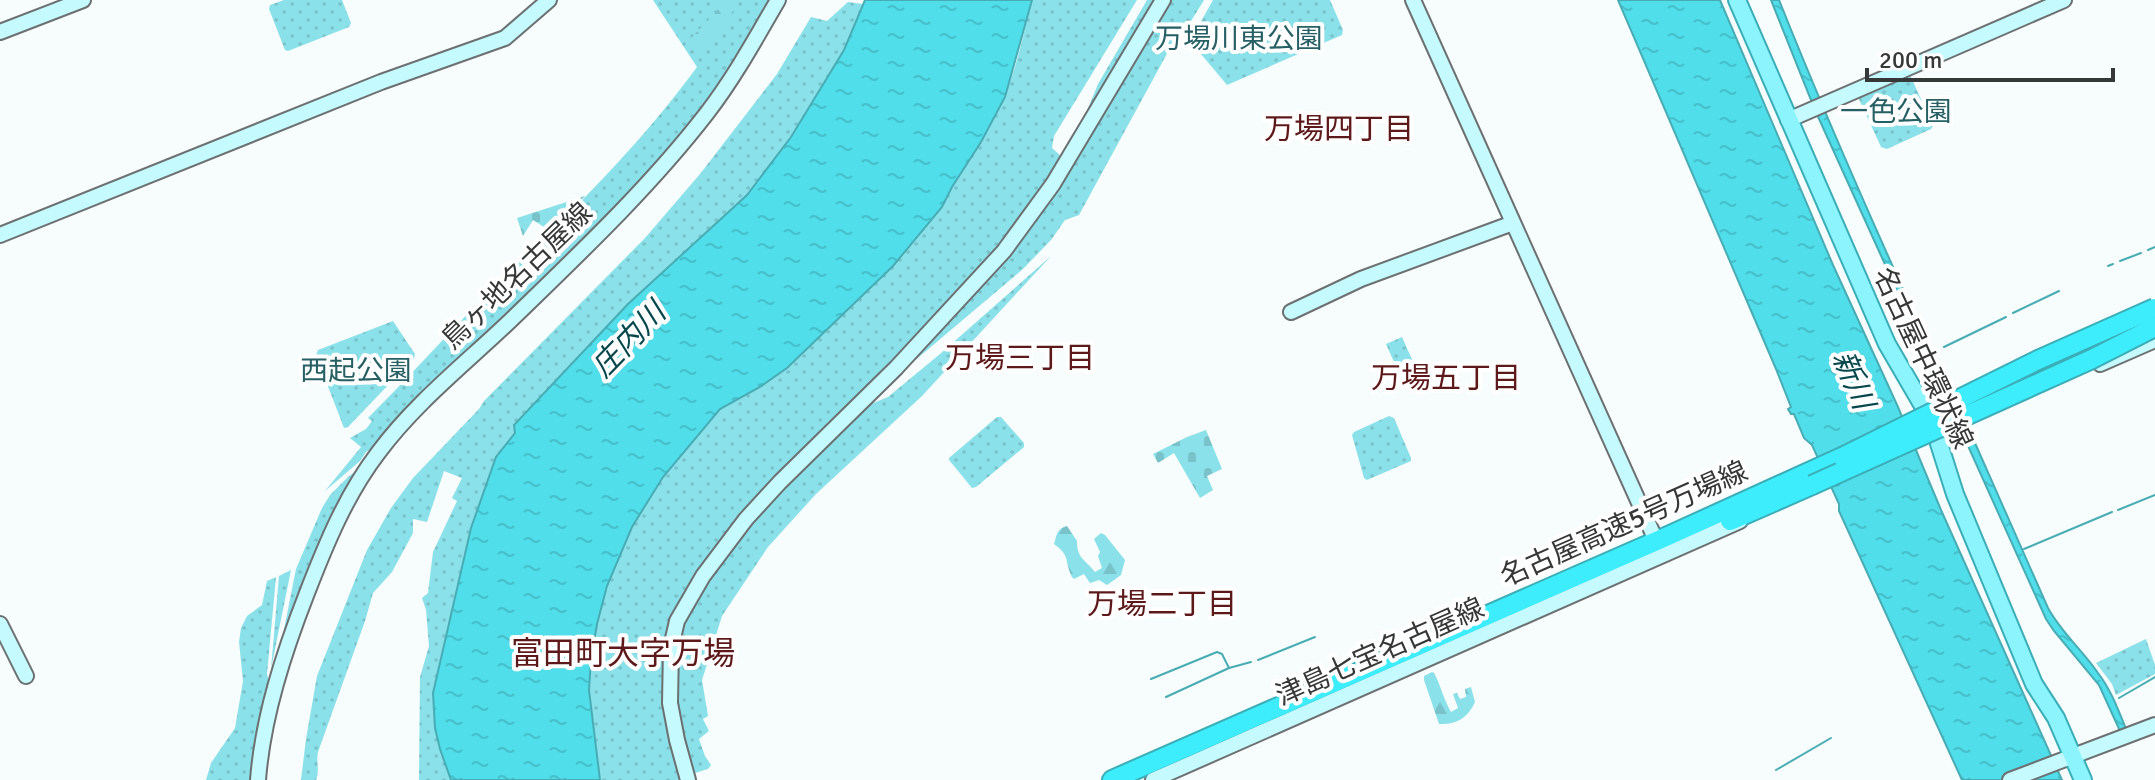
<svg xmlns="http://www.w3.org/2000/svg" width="2155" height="780" font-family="Signika,'Noto Sans JP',sans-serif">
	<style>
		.grass { fill: url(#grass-dots) }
		.forest { fill: url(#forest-firs) }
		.cemetery { fill: url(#cemetery-stones) }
		.water { fill: url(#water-ripples); stroke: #48acb4; stroke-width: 2 }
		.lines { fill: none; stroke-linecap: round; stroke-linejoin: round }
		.stream { stroke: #48acb4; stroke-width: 2 }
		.secondary-casing { stroke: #6c7071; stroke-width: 18 }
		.primary-casing { stroke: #3badb7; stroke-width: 20 }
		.highway-casing { stroke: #3badb7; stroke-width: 22 }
		.secondary { stroke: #c5fafe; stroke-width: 14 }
		.primary { stroke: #8bf4fd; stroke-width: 16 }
		.highway { stroke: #3dedfc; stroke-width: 18 }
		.highway-bridge-casing { stroke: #3badb7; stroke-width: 22; stroke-linecap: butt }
		.highway-bridge { stroke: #3dedfc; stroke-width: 18 }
		.labels { text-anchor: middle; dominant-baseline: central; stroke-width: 8; stroke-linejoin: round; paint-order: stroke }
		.park-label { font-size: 28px; fill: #266065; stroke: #fff }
		.street-label { font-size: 28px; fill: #363737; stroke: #fff }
		.neighbourhood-label { font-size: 30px; fill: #5d181a; stroke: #fff }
		.water-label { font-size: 30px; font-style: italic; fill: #06484d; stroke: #fff }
		.quarter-label { font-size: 32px; fill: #5d181a; stroke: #fff }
	</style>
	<defs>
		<pattern id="grass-dots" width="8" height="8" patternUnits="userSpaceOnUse" patternTransform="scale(2)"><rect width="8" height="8" fill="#8be1ea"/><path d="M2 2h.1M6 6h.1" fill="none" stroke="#79c2c9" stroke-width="1.8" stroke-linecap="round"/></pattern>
		<pattern id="forest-firs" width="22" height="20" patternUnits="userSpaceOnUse" patternTransform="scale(2)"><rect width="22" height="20" fill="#8be1ea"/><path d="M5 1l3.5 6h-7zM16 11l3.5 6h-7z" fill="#79c2c9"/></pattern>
		<pattern id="cemetery-stones" width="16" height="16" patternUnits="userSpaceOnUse" patternTransform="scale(2)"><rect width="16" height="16" fill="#8be1ea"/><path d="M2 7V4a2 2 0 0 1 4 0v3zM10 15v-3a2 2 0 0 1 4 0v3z" fill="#79c2c9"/></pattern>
		<pattern id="water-ripples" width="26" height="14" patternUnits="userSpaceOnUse" patternTransform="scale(2)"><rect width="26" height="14" fill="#50deea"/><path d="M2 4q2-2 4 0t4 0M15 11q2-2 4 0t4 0" fill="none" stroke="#46bfc9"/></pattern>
	</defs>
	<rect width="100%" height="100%" fill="#f7fcfc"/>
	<path class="grass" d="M284,0H342L351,23L349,27L288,51L285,50L269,9L270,5Z
		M653,0H771L726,73L699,112L656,165L607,217L378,445L366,452L360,461L325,491L361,447L350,438L366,429L372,421L368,418C407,379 444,338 482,299C558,225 635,152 697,67Z
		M1032,0H1137L1054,136L1052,148L1062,157L1045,185L996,251L712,557L665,663L683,780H600L589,690L591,659L597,624L607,586L632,527L663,478L720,409L760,387L787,368L942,207C960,169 988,136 1004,97C1017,67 1024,32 1032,0Z
		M1147,0H1158L1077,135L1098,84Z
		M1168,0H1204L1175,47L1169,50L1079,215L1065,220L1051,240L1023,269L880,390L999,264Z
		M1213,0H1330L1343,30L1342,35L1227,85L1190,41Z
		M848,2L863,4L844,50L791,137L747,195L628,304L514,425L515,433L496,457L471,528L433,693L435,728L440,749L451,780H419V778L420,677L429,646L426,610L422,598L428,593L433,552L457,501L452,498L462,478L444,471L427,522L413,519V533L392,572L373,593L365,621L318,752C316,762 320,771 316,780H301L306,739L317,676L367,550L391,508L413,478L479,409L484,401L645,238L700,174L777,74L811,17L827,21Z
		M1908,74L1911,77L1933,126L1931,129L1887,149L1881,147L1859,99L1861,95Z
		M1051,256L922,396L816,494L768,547L722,616L702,680L708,716L703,719L709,731L699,739L705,756L711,765L708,769L692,774L677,713L674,676L679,632L694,599L756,511L861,408L888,397L940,354Z
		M393,321L415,354L414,358L348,427L344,428L316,355L318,350Z
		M1402,337L1414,364L1398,371L1386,344Z
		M1389,416L1394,418L1411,458V461L1367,480L1364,478L1352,435L1354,432Z
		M997,417H1001L1024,443V447L976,487L972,488L949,460V458Z
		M365,464L276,670L296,569L322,508L330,495L348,477Z
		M291,570L271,669L279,576Z
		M276,577L267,674L271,688L255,780H206L211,763L235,728L243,681L239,642L241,628L247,616L262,605L267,581Z
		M2146,639L2155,665V674L2116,695L2112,684L2096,663Z"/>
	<path class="forest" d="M723,0H740L715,38L697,48L694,45L692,37L719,9Z
		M1067,526L1077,541C1077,559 1085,559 1095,572L1102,568L1098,556L1100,552L1094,539L1101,533L1105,535L1125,560L1121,575L1107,585L1099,580L1090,583L1084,574L1074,579L1072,577C1064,561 1071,556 1054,544C1057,535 1056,529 1067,526Z
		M1432,672L1434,673C1441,686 1443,698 1451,712L1458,708L1453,694L1457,693L1460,699L1466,697L1465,689L1471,687L1475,702C1468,718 1456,725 1439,724L1424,680V676Z"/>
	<path class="cemetery" d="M585,196L550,231L533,220L523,236L517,218Z
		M1206,430L1222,469L1207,476L1213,490L1200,498L1174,453L1158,463L1153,454L1187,437Z"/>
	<path class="water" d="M865,0H1032L1005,97L981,142L952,187L942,207L893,266L787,368L760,387L720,409L663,477L632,527L607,586L597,624L591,659L589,690L600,780H451L440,749L435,728L433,693L471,528L496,457L515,433L514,425L628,304L747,195L791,137L844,50Z
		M1618,0H1720L1833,265L1898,407L1941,510L2062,780H1962L1839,511V504L1812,445L1804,438L1794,414H1791L1788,409L1791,407L1776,369Z
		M1771,0H1779C1831,130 1888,258 1947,385L1941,388L1815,110Z
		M1971,434L2048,608C2061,632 2082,650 2098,673C2111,690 2118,709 2126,729L2120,731L2099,685L2054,631L2046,619L1964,437Z"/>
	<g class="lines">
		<path class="stream" d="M2148,250L2155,247
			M2120,261L2141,253
			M2108,266L2113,264
			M2013,313L2059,291
			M1944,347L2006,317
			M2118,510L2155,495
			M2024,549L2112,512
			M1258,660L1315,637
			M1151,679L1217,652L1222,654L1229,668
			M1166,697L1229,668L1251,662
			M2119,698L2155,677
			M1776,770L1831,738"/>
		<defs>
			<path id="secondary" d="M1413,0L1654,536
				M0,32L83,0
				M1788,120L2064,0
				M0,235L381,82L505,38L549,0
				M1291,312L1361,279L1513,223
				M2100,364L2155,340
				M0,624L26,676
				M258,780C263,716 284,652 307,593C326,544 346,495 378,453C415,403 466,363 511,320C579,254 649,188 707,113C734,78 756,38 778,0
				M688,780L677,740L670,703L671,647L677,621L703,576L746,519L780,482L896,368L1004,251L1053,184L1163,0
				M1153,780L1740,521
				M2010,780L2155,725"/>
			<path id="primary" d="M1737,0L1887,344L1926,411L1936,434L1955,494L2034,684L2056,718L2083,780"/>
			<path id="highway" d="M1971,404L2146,322
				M1730,521L1812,485
				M1112,780L1668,536L1842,457"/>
		</defs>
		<use href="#secondary" class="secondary-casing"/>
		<use href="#primary" class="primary-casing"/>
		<use href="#highway" class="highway-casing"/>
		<use href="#secondary" class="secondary"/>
		<use href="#primary" class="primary"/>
		<use href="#highway" class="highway"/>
		<defs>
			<path id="highway-bridge" d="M1842,457L2038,360L2155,308
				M1812,485L2092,359L2155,327"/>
		</defs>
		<use href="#highway-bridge" class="highway-bridge-casing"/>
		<use href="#highway-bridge" class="highway-bridge"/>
	</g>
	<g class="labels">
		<g class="park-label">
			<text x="1239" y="39">万場川東公園</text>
			<text x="1896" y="112">一色公園</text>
			<text x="356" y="371">西起公園</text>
		</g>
		<g class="street-label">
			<text transform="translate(517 276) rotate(-44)">鳥ヶ地名古屋線</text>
			<text transform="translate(1923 358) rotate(65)">名古屋中環状線</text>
			<text transform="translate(1624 524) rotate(-24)">名古屋高速5号万場線</text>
			<text transform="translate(1380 652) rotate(-24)">津島七宝名古屋線</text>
		</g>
		<g class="neighbourhood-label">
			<text x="1339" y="129">万場四丁目</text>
			<text x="1020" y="358">万場三丁目</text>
			<text x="1446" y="378">万場五丁目</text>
			<text x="1162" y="604">万場二丁目</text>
		</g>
		<g class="water-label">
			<text transform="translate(629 340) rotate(-46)">庄内川</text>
			<text transform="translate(1853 380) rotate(67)">新川</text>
		</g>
		<g class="quarter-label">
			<text x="623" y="653">富田町大字万場</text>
		</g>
	</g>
	<path d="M1867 68v12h246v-12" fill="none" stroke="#363737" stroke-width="4"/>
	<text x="1879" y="68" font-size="24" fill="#363737" stroke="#ffffff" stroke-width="6" paint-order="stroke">200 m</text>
</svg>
